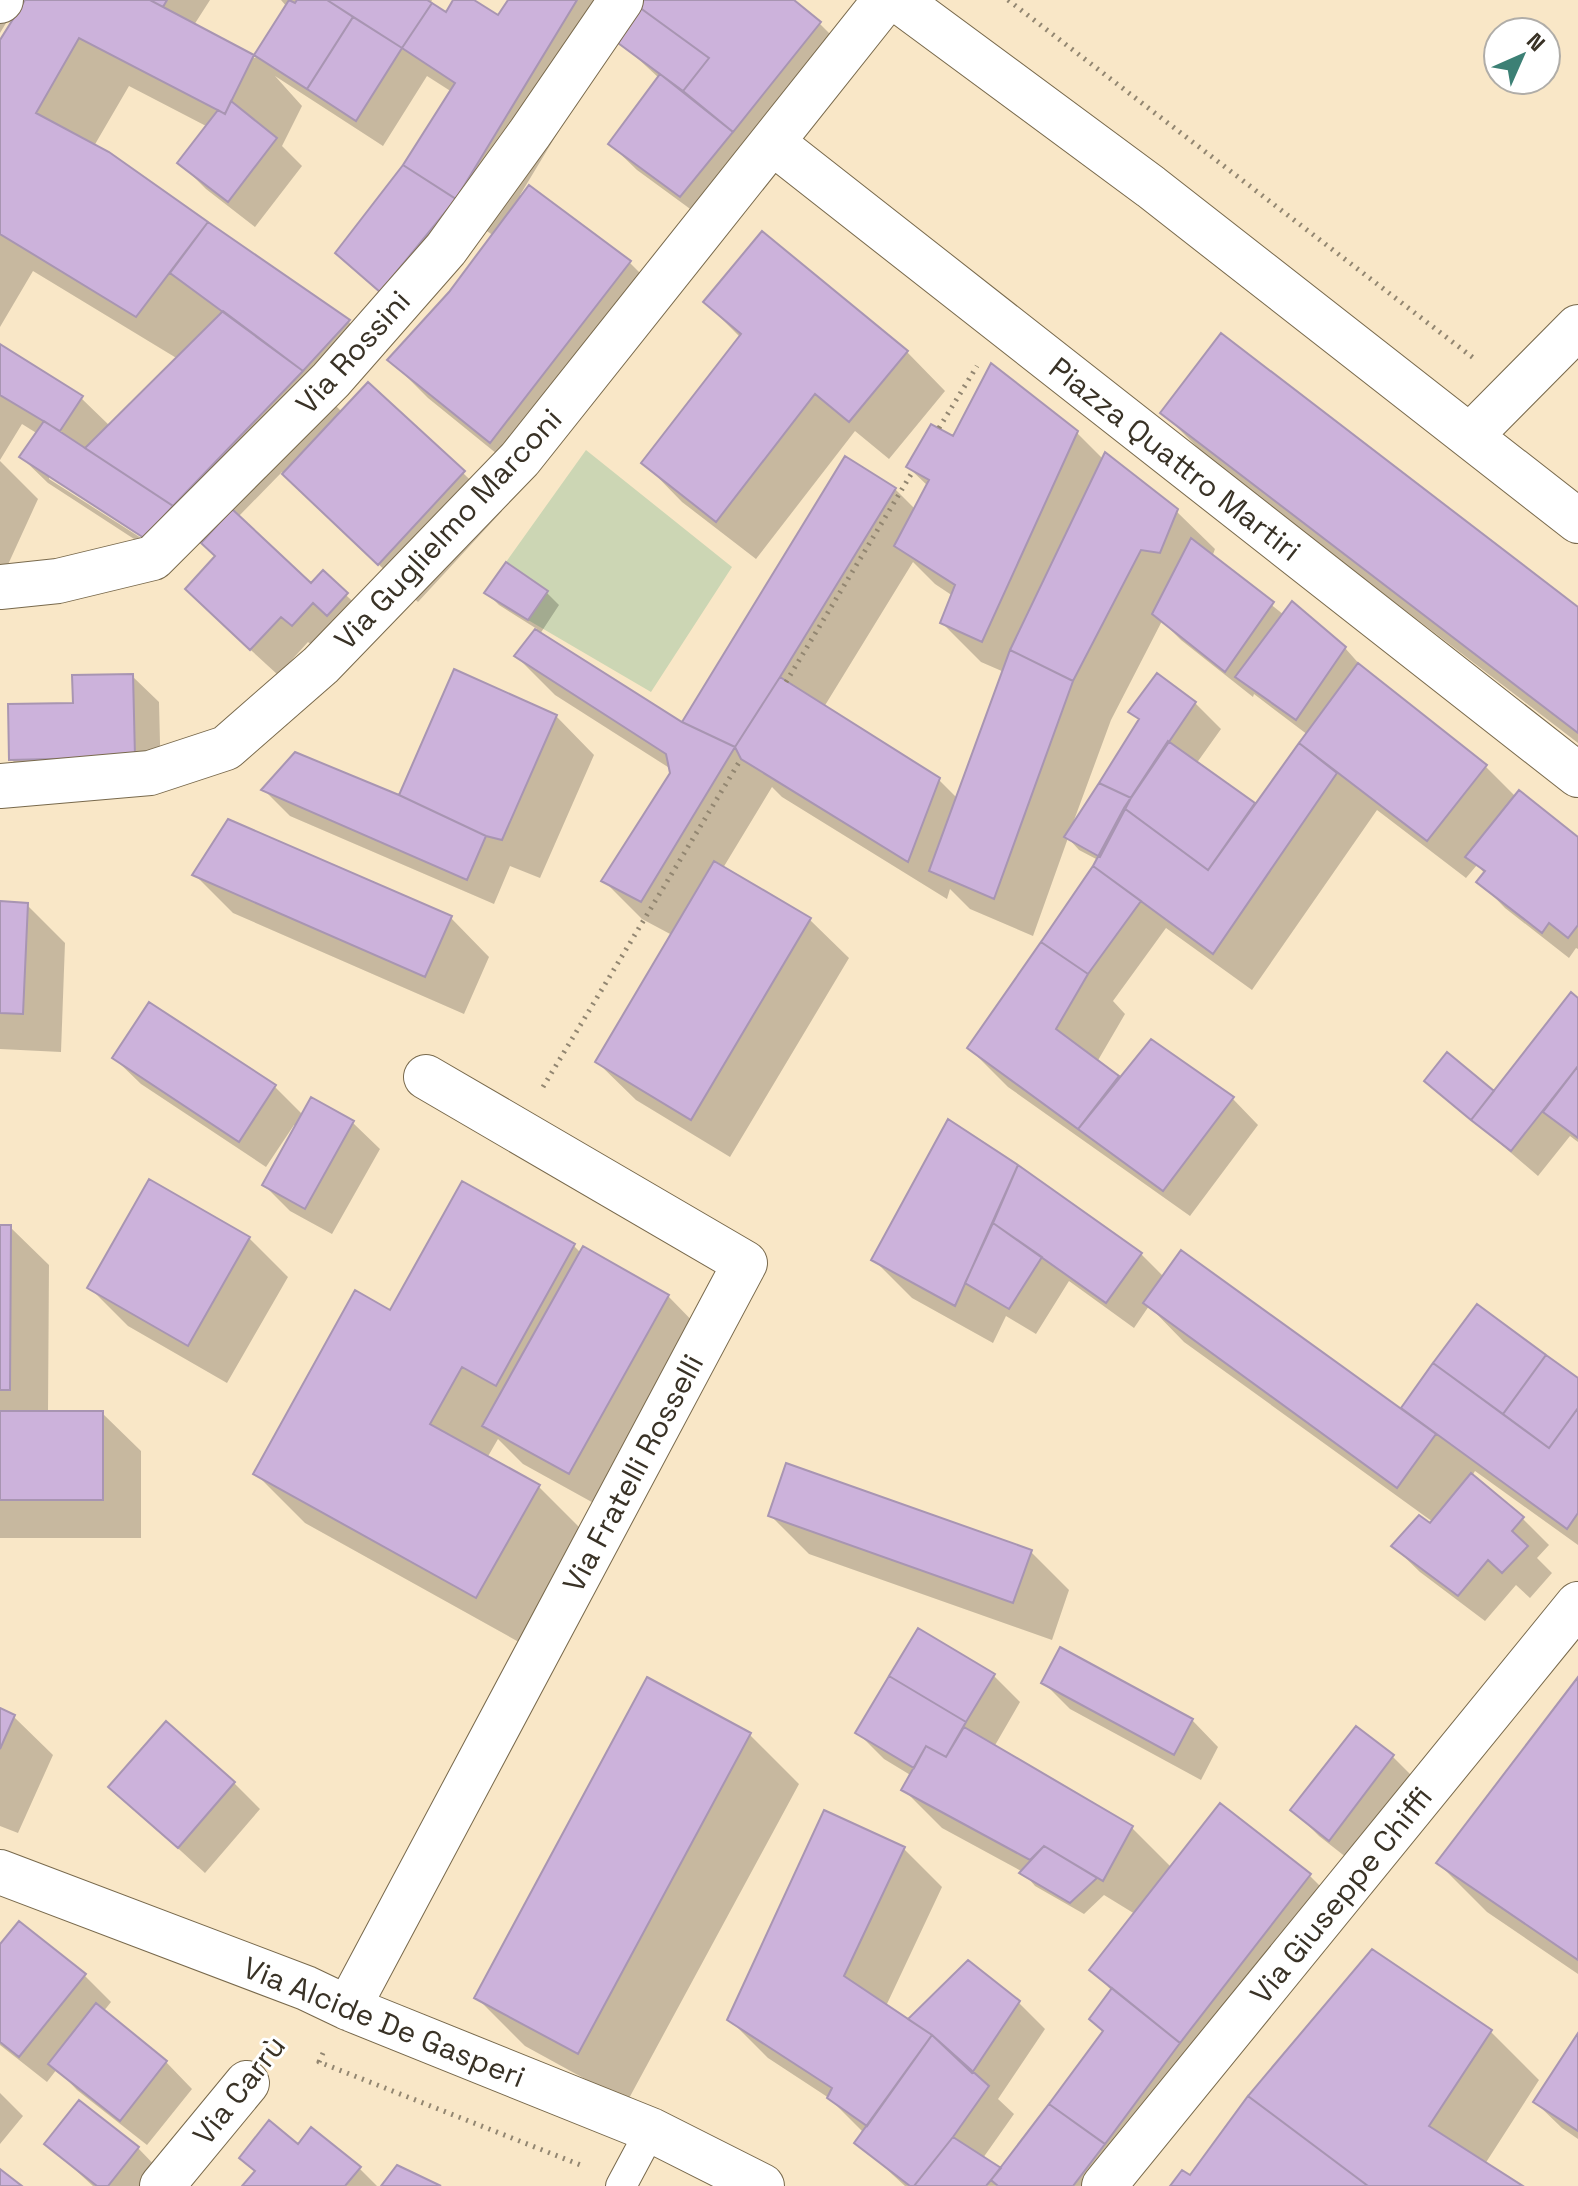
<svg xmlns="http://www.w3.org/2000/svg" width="1578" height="2186" font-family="'Space Grotesk',sans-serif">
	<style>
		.green { fill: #ccd6b4 }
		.shadow { fill: #0003; fill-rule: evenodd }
		.building { fill: #ccb2db; stroke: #a895b2; stroke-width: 2 }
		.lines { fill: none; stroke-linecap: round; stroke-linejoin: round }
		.service-casing { stroke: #78694c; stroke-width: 32 }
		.minor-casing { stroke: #78694c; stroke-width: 46 }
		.path { stroke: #928671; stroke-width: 5; stroke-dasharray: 2 6; stroke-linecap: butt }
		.service { stroke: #fff; stroke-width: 30 }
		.minor { stroke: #fff; stroke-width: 44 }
		.labels { text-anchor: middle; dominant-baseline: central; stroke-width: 6; stroke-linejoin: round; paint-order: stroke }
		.street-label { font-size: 30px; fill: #393226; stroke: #fff }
	</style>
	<rect width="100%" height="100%" fill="#f9e7c7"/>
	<path class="green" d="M586,450L732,567L651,692L528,620L547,590L506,562Z"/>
	<path class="shadow" d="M0,0H20L0,33Z
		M27,0H210L194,25L255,58L287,7L281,0H432L430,4L446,15L455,0H470L498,18L510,0H638L520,195L629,262L668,301L529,480L428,398L390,360L451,294L494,236L481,227L407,316L338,253L404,166L452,92L427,76L383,146L275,76L302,106L282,146L302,166L255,227L206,189L180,163L208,127L129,86L94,146L349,322L375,348L323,393L342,412L463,473L502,511L418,602L282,472L238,517L311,586L323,573L373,621L319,651L308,642L278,675L214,616L217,557L207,540L198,534L171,563L48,483L21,457L38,434L22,424L0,460V346L81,398L110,426L178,359L33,271L0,327V44ZM49,474L154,541L152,545L49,479Z
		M646,0H790L820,24L858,62L708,222L637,170L610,144L659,78L621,43Z
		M705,302L907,352L945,391L889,459L855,431L756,559L682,502L644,463L741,338Z
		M1163,413L1578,609V743L1212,462Z
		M1077,433L1104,460L1176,511L1215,549L1212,557L1284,615L1345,648L1370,676L1486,767L1516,797L1578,840V949L1576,948L1569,958L1505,908L1479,881L1485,874L1477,865L1466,878L1377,810L1252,990L1166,928L1113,1001L1125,1014L1097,1062L1120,1080L1232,1098L1258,1125L1190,1216L1008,1087L969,1048L1098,860L1079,850L1068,838L1033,936L970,909L950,889L947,899L782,797L772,787L723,868L810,920L849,958L730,1157L636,1100L597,1062L672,935L642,919L604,881L672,773L671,769L555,695L516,656L537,629L499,605L486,592H546L559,605L540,634L682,725L895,489L916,510L928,486L908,467L954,438ZM913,562L935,584L953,596L942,623L981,662L1004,672L958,799L939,780L824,707ZM1162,621L1181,640L1253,697L1254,694L1308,735L1256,807L1196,764L1221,729L1195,703L1131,712L1140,721L1073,823L1111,720Z
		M0,461L38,499L0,582Z
		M132,676L159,702L161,783L37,786L11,759L75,705Z
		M556,716L594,755L540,878L510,866L494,904L290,816L264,790L400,798Z
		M194,874L451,918L489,957L464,1014L233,913Z
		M0,903L27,905L65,943L61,1052L0,1049Z
		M1578,1000V1142L1570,1136L1538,1176L1427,1081L1495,1093Z
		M150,1004L275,1087L303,1115L312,1100L353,1123L380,1149L332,1234L290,1211L264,1185L297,1126L294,1125L266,1167L141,1084L114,1058Z
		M1017,1166L1141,1254L1164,1277L1401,1411L1477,1306L1578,1380V1545L1475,1471L1472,1476L1523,1519L1549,1545L1537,1558L1552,1573L1530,1598L1516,1585L1485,1621L1420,1572L1393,1546L1433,1522L1184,1342L1149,1306L1134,1328L1069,1281L1036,1334L1006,1316L993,1343L912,1298L874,1260Z
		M0,1227H10L49,1265L48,1413H102L141,1451V1538H0Z
		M249,1238L288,1277L227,1383L128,1326L90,1288Z
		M574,1246L581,1253L668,1296L706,1335L608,1511L523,1464L498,1439L487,1458L538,1486L587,1535L526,1646L305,1523L256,1474Z
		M770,1515L1031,1552L1069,1590L1052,1640L809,1554Z
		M918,1631L994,1676L1020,1702L994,1747L1132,1828L1172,1868L1310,1876L1348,1914L1219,2079L1206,2069L1118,2186H905L857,2142L864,2133L829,2098L768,2058L729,2019L904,1849L942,1887L886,2006L916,2027L968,1963L1019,2003L1045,2029L998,2099L1014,2114L983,2158L1001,2170L1105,2032L1112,1991L1092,1970L1135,1914L1104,1895L1084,1914L1035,1886L1023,1872L942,1828L904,1790L912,1776L884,1759L858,1733Z
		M1578,1680V1974L1487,1912L1438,1863Z
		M1044,1683L1192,1720L1218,1747L1201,1780L1070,1709Z
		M0,1710L14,1717L53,1755L18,1833L0,1826Z
		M1356,1728L1393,1757L1419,1783L1356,1865L1319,1836L1293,1810Z
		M750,1735L799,1784L627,2102L525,2046L476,1997Z
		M234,1783L260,1809L205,1873L111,1787Z
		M19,1924L85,1976L111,2002L103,2012L166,2062L192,2089L147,2145L77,2090L57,2069L47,2082L0,2045V1947Z
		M1490,2031L1539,2080L1485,2164L1519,2186H1173Z
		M1578,2036V2139L1562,2128L1535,2102Z
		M0,2093L23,2116L0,2144Z
		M47,2144L138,2148L164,2175L155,2186H93Z
		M298,2146L359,2168L377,2186H245L256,2172L241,2158Z"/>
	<path class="building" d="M25,0H150L254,55L225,114L79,38L36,113L109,152L208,222L136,317L0,234V40Z
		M150,0H167L163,7Z
		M289,0L295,3L297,0H327L353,17L307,89L254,55Z
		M327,0H427L432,3L402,48Z
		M453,0H474L498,15L508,0H577L456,199L403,165L455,83L402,48L432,3L446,12Z
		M644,0H794L821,22L733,132L683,91L709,58L639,7Z
		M639,7L709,58L683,91L618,43Z
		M353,17L402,48L356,121L307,89Z
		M660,74L733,132L680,197L608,144Z
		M231,101L277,138L228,202L177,163L218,110L225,114Z
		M403,165L456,199L380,292L335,253Z
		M529,185L631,261L490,443L387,360L449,292Z
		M208,222L350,320L303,371L170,273Z
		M762,231L908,351L849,422L815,394L716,522L641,463L741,334L703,302Z
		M223,311L303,371L173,506L85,448Z
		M1221,333L1578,607V733L1160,413Z
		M0,344L83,396L60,431L0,395Z
		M991,363L1078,431L982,642L940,623L955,585L894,546L929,480L906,467L931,424L953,436Z
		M368,382L465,471L378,565L282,474Z
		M44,421L85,448L173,506L144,538L19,457Z
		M1105,452L1178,509L1160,553L1141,550L1073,681L1010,650Z
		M845,456L896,488L780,677L735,747L682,722Z
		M232,509L311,583L323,570L348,593L327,616L313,603L292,626L281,617L250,650L185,589L215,556L201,543Z
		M1191,538L1274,602L1225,672L1152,614Z
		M506,562L548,591L528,620L484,593Z
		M1292,601L1346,647L1296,720L1235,677Z
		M535,629L682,722L735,747L641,902L601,881L670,773L666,754L514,656Z
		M1010,650L1073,681L994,899L929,871Z
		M1358,663L1487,765L1427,841L1299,743Z
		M454,669L557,715L502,840L486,836L399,795Z
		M1157,673L1196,702L1131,798L1099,783L1139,719L1128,712Z
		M133,674L135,757L9,760L8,704L73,703L72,675Z
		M780,677L940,778L908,862L741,759L735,747Z
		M1168,741L1255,803L1208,870L1124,808Z
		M1299,743L1337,773L1213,954L1093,866L1124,808L1208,870Z
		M295,752L399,795L486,836L467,880L261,790Z
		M1099,783L1131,798L1100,857L1064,837Z
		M1519,790L1578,837V925L1568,938L1549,923L1542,933L1476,882L1485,871L1465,857Z
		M228,819L452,916L425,977L192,875Z
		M714,861L811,918L691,1120L595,1062Z
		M1093,866L1141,901L1088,974L1041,942Z
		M0,901L28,903L23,1014L0,1013Z
		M1041,942L1088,974L1056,1029L1119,1076L1078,1129L967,1048Z
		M1571,992L1578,998V1066L1511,1151L1471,1120Z
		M149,1002L276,1085L239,1142L112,1058Z
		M1151,1039L1234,1097L1163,1191L1078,1129Z
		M1447,1052L1494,1091L1471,1120L1424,1081Z
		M1578,1066V1138L1543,1112Z
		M311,1097L354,1121L305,1209L262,1185Z
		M948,1119L1018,1165L955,1306L871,1260Z
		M1018,1165L1142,1253L1106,1303L993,1223Z
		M149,1179L250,1237L188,1346L87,1288Z
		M462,1181L575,1244L496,1386L462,1367L430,1424L540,1485L476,1598L253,1474L355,1290L390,1310Z
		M993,1223L1042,1257L1009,1309L965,1283Z
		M0,1225H11L10,1390H0Z
		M583,1246L669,1295L569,1474L482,1426Z
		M1181,1250L1436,1434L1397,1488L1143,1303Z
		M1477,1304L1546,1355L1503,1414L1433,1363Z
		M1546,1355L1578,1378V1408L1549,1448L1503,1414Z
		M1433,1363L1549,1448L1578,1408V1513L1567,1529L1401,1408Z
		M0,1411H103V1500H0Z
		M786,1463L1032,1550L1013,1603L768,1516Z
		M1471,1473L1524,1517L1512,1531L1528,1546L1502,1573L1488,1560L1458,1596L1391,1546L1419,1515L1430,1523Z
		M918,1628L995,1674L966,1722L889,1676Z
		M1060,1647L1193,1719L1174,1755L1041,1683Z
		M889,1676L966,1722L946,1757L926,1746L914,1768L855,1733Z
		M647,1677L751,1733L578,2054L474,1998Z
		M1578,1677V1960L1436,1863Z
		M0,1708L15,1715L0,1749Z
		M166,1721L235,1782L178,1848L108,1787Z
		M1356,1726L1394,1755L1329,1841L1290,1810Z
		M964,1727L1133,1826L1103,1881L1044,1846L1030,1860L901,1790L926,1746L946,1757Z
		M1220,1803L1311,1874L1180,2043L1089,1970Z
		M824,1810L905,1847L844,1976L932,2035L867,2126L827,2098L832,2088L727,2020Z
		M1044,1846L1097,1878L1070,1903L1019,1873Z
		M19,1921L86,1974L19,2057L0,2042V1944Z
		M1372,1949L1492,2030L1429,2126L1523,2186H1368L1248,2096Z
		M968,1960L1020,2001L972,2073L932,2035L908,2019Z
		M1112,1988L1180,2043L1105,2144L1049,2104L1103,2031L1089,2019Z
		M96,2003L167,2061L120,2121L48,2064Z
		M1578,2033V2131L1533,2102Z
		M932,2035L989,2086L953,2137L914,2186H910L854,2143Z
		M1248,2096L1368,2186H1170L1182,2170L1190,2175Z
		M79,2100L139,2147L108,2186H97L44,2144Z
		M1049,2104L1105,2144L1073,2186H998L991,2180Z
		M269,2120L298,2144L311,2127L361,2167L345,2186H242L255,2171L239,2158Z
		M953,2137L1001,2168L986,2186H914Z
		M397,2165L441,2186H381Z
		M0,2169L22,2186H0Z"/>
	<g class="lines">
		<defs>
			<path id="service" d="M621,2186L651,2130"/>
			<path id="minor" d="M898,0L1151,187L1578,521
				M0,1L1,0
				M773,143L1578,775
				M1471,435L1578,327
				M0,587L58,581L153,558L331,380L446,249L530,133L621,0
				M0,786L150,773L226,748L321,665L520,459L885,0
				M0,1872L306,1988L348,2008L651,2130L762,2186
				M348,2008L745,1263L426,1077
				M162,2186L247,2083
				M1104,2186L1578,1604"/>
		</defs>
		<use href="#service" class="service-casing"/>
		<use href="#minor" class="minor-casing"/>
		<path class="path" d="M1008,0L1476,360
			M939,428L977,366
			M786,682L913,471
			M543,1087L741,759
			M323,2053L319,2062L583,2166"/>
		<use href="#service" class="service"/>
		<use href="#minor" class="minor"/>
	</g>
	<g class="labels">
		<g class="street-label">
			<text transform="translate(353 352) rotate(-48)">Via Rossini</text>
			<text transform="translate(1175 459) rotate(38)">Piazza Quattro Martiri</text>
			<text transform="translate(448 529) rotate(-47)">Via Guglielmo Marconi</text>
			<text transform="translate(633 1473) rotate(-62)">Via Fratelli Rosselli</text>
			<text transform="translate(1341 1895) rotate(-51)">Via Giuseppe Chiffi</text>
			<text transform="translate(384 2022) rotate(22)">Via Alcide De Gasperi</text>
			<text transform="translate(239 2090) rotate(-52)">Via Carrù</text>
		</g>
	</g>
	<g transform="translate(1522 56) rotate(45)"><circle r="38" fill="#ffffff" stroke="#b0ada8" stroke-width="2"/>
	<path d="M0-6L14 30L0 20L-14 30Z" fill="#3c8075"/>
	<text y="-12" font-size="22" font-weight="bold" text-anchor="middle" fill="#393226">N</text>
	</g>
</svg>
